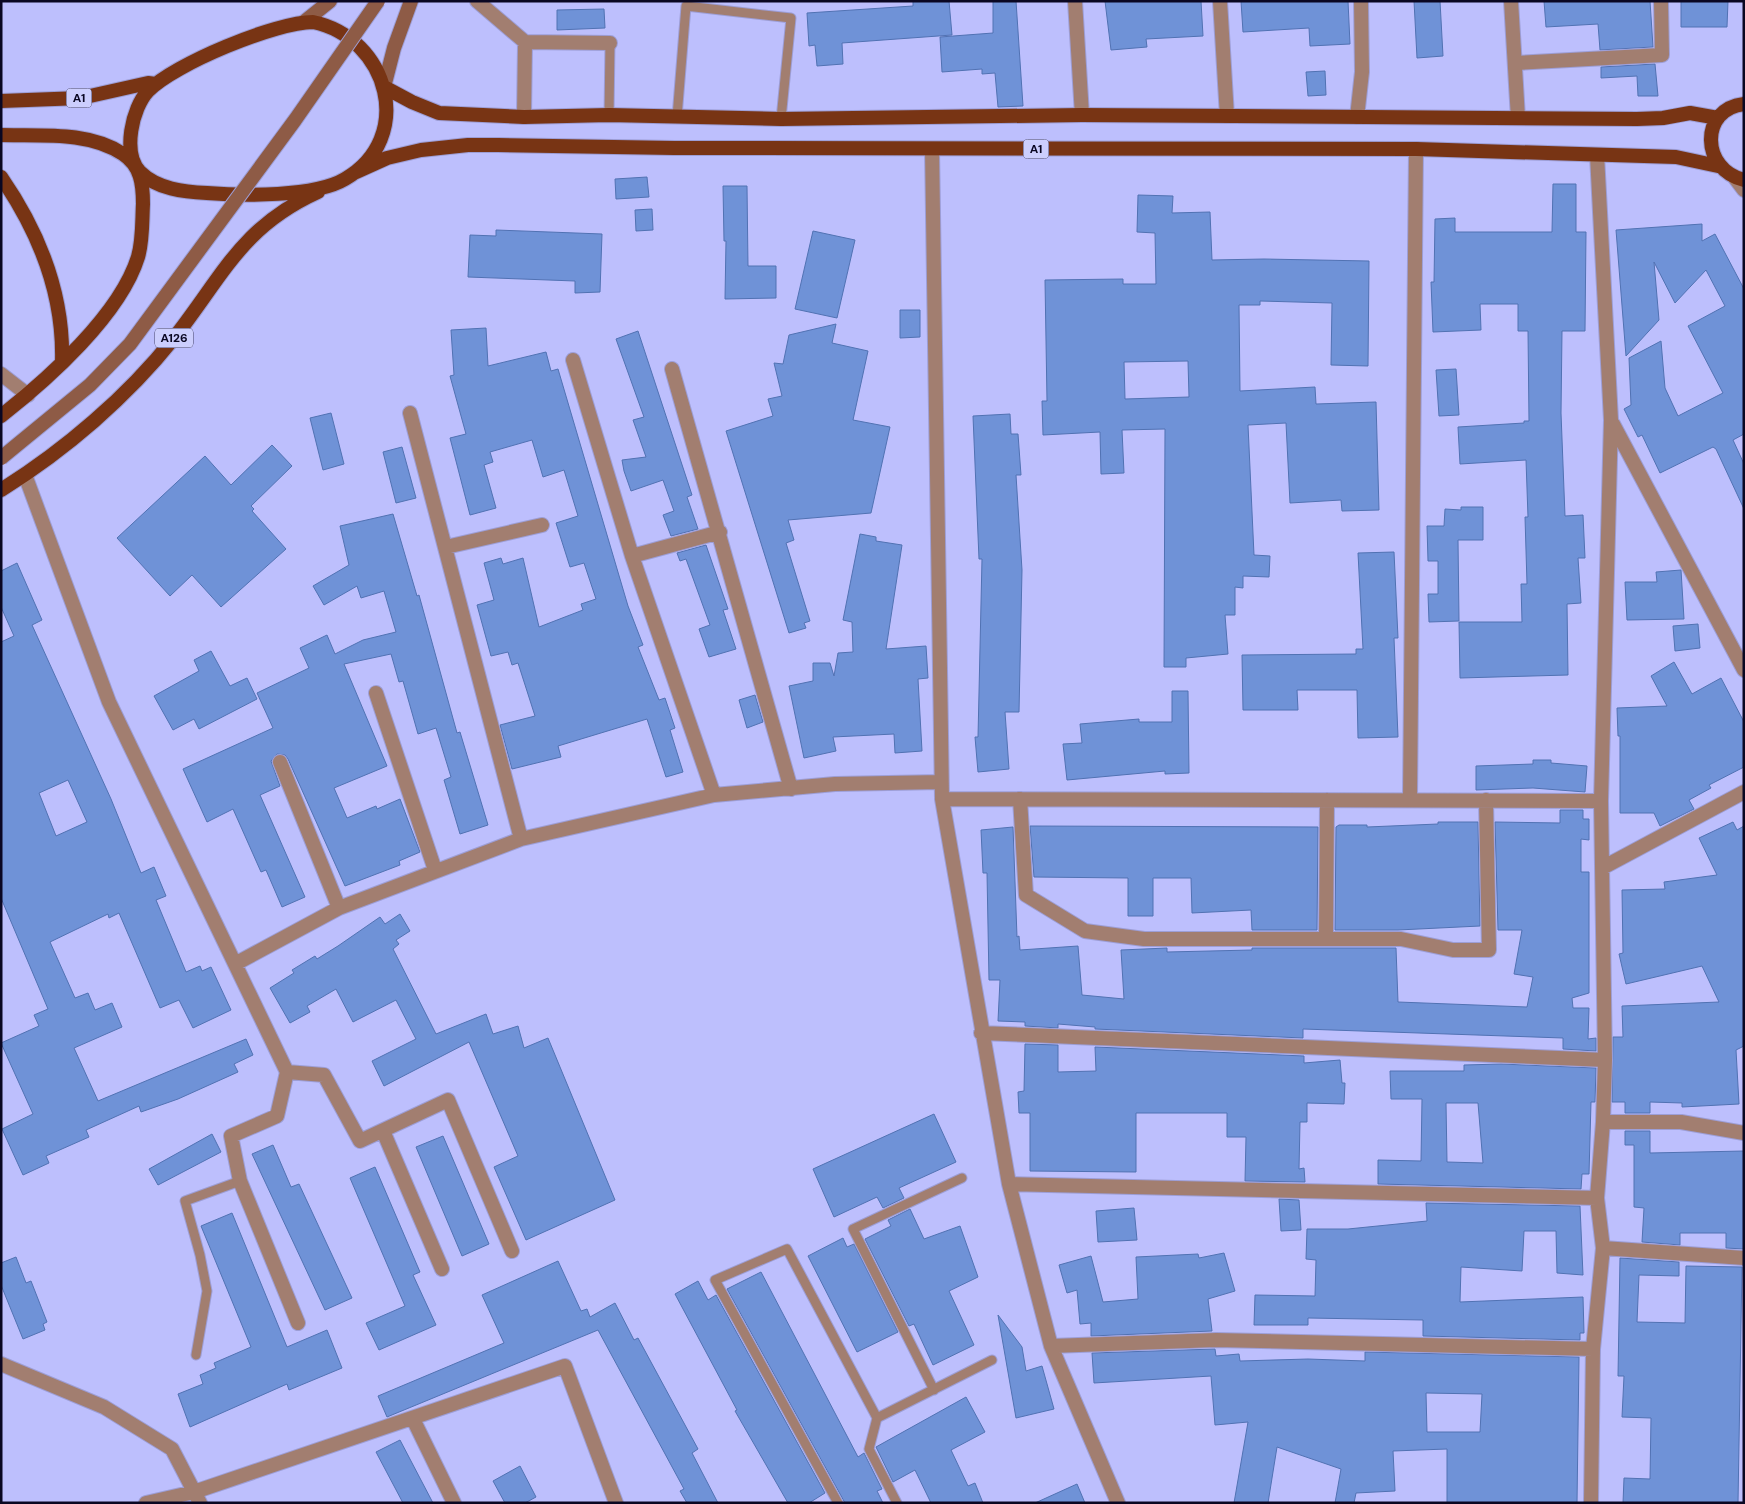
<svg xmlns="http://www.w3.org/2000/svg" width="1745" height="1504" font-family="'DM Sans',sans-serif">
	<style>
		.building { fill: #6f92d7; stroke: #5172b3; fill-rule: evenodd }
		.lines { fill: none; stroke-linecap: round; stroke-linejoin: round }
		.service-casing { stroke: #9d9ed6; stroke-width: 11 }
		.minor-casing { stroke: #9d9ed6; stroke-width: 16 }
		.secondary-casing { stroke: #9d9ed6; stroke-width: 16 }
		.trunk-casing { stroke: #9d9ed6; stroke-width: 16 }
		.service { stroke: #a27e70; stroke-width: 9 }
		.minor { stroke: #a27e70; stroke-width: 14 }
		.secondary { stroke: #8e5b46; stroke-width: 14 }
		.trunk { stroke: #783414; stroke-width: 14 }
		.secondary-bridge-casing { stroke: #9d9ed6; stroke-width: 16; stroke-linecap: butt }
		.secondary-bridge { stroke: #8e5b46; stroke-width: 14 }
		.labels { text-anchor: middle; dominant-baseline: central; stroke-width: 5; stroke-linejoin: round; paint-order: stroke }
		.shield { fill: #cccefd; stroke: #444364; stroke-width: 1 }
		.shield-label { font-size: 12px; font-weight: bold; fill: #0a0722 }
	</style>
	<rect width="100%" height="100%" fill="#bdbffd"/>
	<path class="building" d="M913,1H949L952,35L842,43L843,64L817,66L815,45L809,46L807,13L913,6Z
		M993,1H1016L1023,106L998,107L995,73L982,74V69L942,72L940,37L993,33Z
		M1105,1H1201L1203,36L1146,39L1147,47L1111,50Z
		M1241,1H1348L1350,44L1310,46L1309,28L1243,32Z
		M1414,1H1440L1443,56L1417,58Z
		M1544,1H1650L1653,47L1600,50L1598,24L1546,27Z
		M1681,1H1728L1727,27H1681Z
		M604,9L605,28L557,30V10Z
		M1655,64L1658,96H1638L1637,76L1601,78V67Z
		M1325,71L1326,95L1308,96L1306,72Z
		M647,177L649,197L616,199L615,179Z
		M1553,184H1576V232H1586L1585,331H1562L1561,413L1565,516L1583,515L1585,558H1578L1581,603L1567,604L1568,675L1460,678L1459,622H1522L1521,584H1527L1525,517H1528L1526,460L1460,464L1458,427L1524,423V421H1529L1528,331H1518V304H1480L1481,330L1433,332L1431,282H1434L1435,219L1455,218V232H1552Z
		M723,186H747L748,266H776V298L725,299L726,241H724Z
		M1138,195L1173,196L1172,213L1210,212L1212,260L1264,259L1369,261L1368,366L1331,365L1332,303L1260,301V305H1239L1240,391L1315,387L1316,404L1376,402L1379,510L1342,511L1341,500L1290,503L1286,423L1248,425L1254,555L1270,556L1269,577L1243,576V588L1235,587V615H1225L1228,654L1186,658V667H1164L1165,429L1122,430L1124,473L1101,474L1100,432L1043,435L1042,401H1047L1045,280L1123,279V284H1156L1155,233L1137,232ZM1188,361L1189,397L1125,399L1124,362Z
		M652,209L653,230L636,231L635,210Z
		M1702,224V241L1715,234L1744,289V434L1733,440L1744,464V509L1716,449L1713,447L1660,473L1642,435L1638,437L1624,409L1631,405L1629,358L1661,341L1665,388L1678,416L1723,393L1688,326L1725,306L1706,270L1675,303L1654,262L1659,320L1626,356L1616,230Z
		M496,230L602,234L600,292L575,293V281L468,277L470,235L496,236Z
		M813,231L855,240L837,318L795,309Z
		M900,310H920V337L900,338Z
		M836,324L832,343L868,351L853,420L890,427L871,513L788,520L794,540L786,543L810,621L804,623L806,628L789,633L726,431L773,416L768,399L782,396L774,363L783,364L789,335Z
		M486,328L488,366L546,352L551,371L558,369L628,606L643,645L638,647L659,700L665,698L675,728L670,730L683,772L666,777L647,719L558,746L561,757L512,769L500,725L535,716L518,663L512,665L508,652L491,656L477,605L494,600L484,563L501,558L503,564L523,558L539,627L583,610L581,604L596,599L584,563L570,567L556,523L578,516L564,470L543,477L532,440L490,452L493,462L484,465L496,508L470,515L450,438L466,434L450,376L454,375L451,330Z
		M638,331L692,495L687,497L698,529L671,536L663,515L674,511L663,480L631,491L624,471L622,460L646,457L633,420L644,417L616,339Z
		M1456,369L1459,415L1439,416L1436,370Z
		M331,413L344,464L323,470L310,418Z
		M1010,414L1011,434H1018L1021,475H1016L1022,570L1019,712H1005L1009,769L978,772L975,737H978L982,559H979L973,416Z
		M272,445L292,466L251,506L254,509L252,511L286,549L221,607L192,575L170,596L117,538L205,456L231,485Z
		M402,447L416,498L396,503L383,452Z
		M1461,507H1483V540H1458L1459,621L1429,622L1428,594H1438V561H1428L1427,526H1444L1445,509L1461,510Z
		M393,514L417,596L419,595L457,733L460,732L488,825L460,834L444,780L451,777L436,728L418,734L403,681L399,682L391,654L344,664L387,766L334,788L347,818L376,806L377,809L400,799L420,852L399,861L400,865L345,886L288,759L285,755L277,754L271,761L280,786L260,795L305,897L282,907L266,870L261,872L233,809L207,822L183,769L273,728L257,693L309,668L300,648L327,635L335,654L363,640L396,632L384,591L361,598L357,586L324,605L313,586L349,565L340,526Z
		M860,534L876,537V541L902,545L886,649L926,646L928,678L918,679L922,751L895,753L894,734L833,737L836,751L804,758L789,686L813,681V663H830L834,676L838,653L853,652L852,622L843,620Z
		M706,545L728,609L723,610L736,649L709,657L699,629L710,625L686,559L680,561L677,553Z
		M1394,552L1398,638H1394L1398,737L1358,738L1357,690H1297L1298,710H1243L1242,655L1356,654V649H1363L1358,553Z
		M17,563L42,620L32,625L111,799L141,873L154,867L166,896L156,900L186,972L200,966L202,971L211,967L231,1010L193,1028L179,1000L160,1008L119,913L109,918L108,914L50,942L75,998L88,993L95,1010L112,1003L122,1027L74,1048L98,1101L246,1039L253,1055L234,1064L238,1072L178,1099L141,1112L139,1106L86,1130L89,1137L46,1156L49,1163L23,1175L2,1129L33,1114L1,1043L39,1026L34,1015L48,1009L1,898V642L14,636L1,607V571ZM68,780L87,822L56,836L39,793Z
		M1681,570L1684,619L1627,620L1625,582H1657L1656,572Z
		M1698,624L1700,648L1675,651L1673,626Z
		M211,651L230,686L247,678L257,699L199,729L194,719L173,730L154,696L199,671L194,660Z
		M1674,662L1692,694L1721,678L1744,722V767L1709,785L1711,788L1689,800L1694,809L1660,826L1654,813H1620V736H1618L1617,708L1667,706L1651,676Z
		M1172,691H1188L1189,773L1165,774V771L1067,780L1063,744L1082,743L1080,724L1139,719V722H1172Z
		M755,695L763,722L747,728L739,700Z
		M1533,760H1551V763L1587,766L1585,792L1533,788L1476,790V766L1533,764Z
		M1560,810H1583V819H1589V840L1581,839V872H1589V993L1572,998L1573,1008H1589L1588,1039L1596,1038V1051L1563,1049V1038L1303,1029V1038L1095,1029V1027L1058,1024V1028L1025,1026V1022L998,1021L1000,980H989L987,873H983L981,830L1013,827L1017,937L1019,936L1020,950L1078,946L1082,995L1124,999L1121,950L1167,948V952L1252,950V948H1396L1398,1002L1527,1007L1533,977L1514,974L1522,930H1498L1495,822L1560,823Z
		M1438,822H1478L1480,926L1398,930H1335L1336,827L1339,825H1367V827L1438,824Z
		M1733,822L1737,830L1744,826V1046L1736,1050L1739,1104L1682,1107V1103L1650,1102V1113H1625V1102H1612L1613,1037H1623L1622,1006L1719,1002L1702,966L1626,984L1619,954L1623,953L1622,890L1665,889L1664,882L1717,875L1699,838Z
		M1030,826L1318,827L1317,930H1252L1251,910L1192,913L1191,878H1153V916H1128V878L1034,877Z
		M400,914L410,931L396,940L399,944L393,949L436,1034L486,1014L493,1034L518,1026L524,1048L548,1038L615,1200L526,1240L494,1167L518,1156L469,1042L384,1086L372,1061L416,1039L396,1000L353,1022L336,989L307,1006L310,1012L290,1023L270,988L294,973L292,970L315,956L317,959L338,946L380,917L385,924Z
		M1025,1044L1058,1045V1072L1096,1071L1095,1047L1304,1056V1063L1340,1060L1342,1083H1345L1344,1104L1307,1103V1122H1300L1299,1169L1304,1168L1305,1182L1245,1181L1246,1137H1227V1113H1136V1172L1030,1171V1113H1019L1018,1092L1024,1091Z
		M1501,1064L1596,1068L1595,1102H1591L1589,1174H1582L1581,1189L1378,1184V1160L1421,1161L1422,1099H1391L1390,1071H1464V1065ZM1446,1103H1478L1483,1163L1447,1162Z
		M934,1114L956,1162L899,1188L904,1198L883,1208L877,1197L834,1217L813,1169Z
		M1625,1131H1650V1153L1744,1151V1249L1726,1248V1233H1680V1245L1642,1242L1644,1208L1634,1207V1145H1625Z
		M212,1134L221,1152L158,1185L149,1169Z
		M443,1136L489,1244L462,1256L416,1147Z
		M273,1145L291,1187L299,1184L352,1298L325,1310L252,1154Z
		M375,1167L420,1272L413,1275L436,1325L379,1350L366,1323L405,1306L350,1178Z
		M1279,1199L1299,1200L1301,1230L1281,1231Z
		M1426,1203L1580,1206L1583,1275L1557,1273L1556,1231H1524L1522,1271L1461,1267L1460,1302L1583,1297L1584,1333H1580V1340L1423,1336V1320L1308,1318V1325H1254L1255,1295L1315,1296L1316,1260L1306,1259L1307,1229H1348L1427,1221Z
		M1134,1208L1137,1240L1098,1242L1096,1211Z
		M910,1209L924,1239L960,1226L978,1277L949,1291L974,1345L933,1365L914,1324L909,1326L865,1239L891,1226L888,1220Z
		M232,1213L287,1347L327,1330L342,1368L289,1390L287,1384L190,1427L178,1394L203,1384L200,1375L216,1368L214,1363L251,1347L201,1226Z
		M843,1238L847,1247L854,1244L898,1332L857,1352L808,1256Z
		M1224,1253L1235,1291L1208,1299L1212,1331L1091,1336V1323L1080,1324L1077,1290L1067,1293L1059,1265L1091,1256L1103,1302L1138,1299L1136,1257L1198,1254L1199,1258Z
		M16,1257L26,1283L31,1281L47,1322L43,1324L45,1330L23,1339L1,1285V1263Z
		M1620,1258L1679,1262V1276L1639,1275L1637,1322L1685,1323L1686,1266L1742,1267L1738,1503H1623L1624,1478L1650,1479L1651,1418L1622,1417L1624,1376H1618Z
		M558,1261L581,1311L587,1309L590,1317L615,1303L634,1340L638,1338L698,1449L692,1453L718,1503H687L680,1491L684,1489L598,1330L387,1417L378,1396L504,1343L482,1295Z
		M761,1272L858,1457L864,1453L882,1489L877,1491L883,1503H845L727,1289Z
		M698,1281L708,1300L716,1295L825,1493L809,1503H788L735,1411L737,1410L675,1294Z
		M998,1315L1022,1347L1026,1371L1042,1366L1054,1409L1016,1418Z
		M1215,1349L1216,1356L1239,1354L1240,1361L1308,1359L1365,1361V1352L1579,1357L1577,1503H1447V1449L1393,1451L1395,1491L1356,1493L1354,1503H1335L1341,1469L1277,1447L1268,1503H1234L1248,1422L1215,1425L1211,1376L1094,1383L1092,1353ZM1426,1393L1482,1394L1480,1432H1427Z
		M966,1397L985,1432L951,1450L968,1486L975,1483L983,1503H931L915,1470L893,1482L876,1447Z
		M400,1440L433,1503H403L376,1452Z
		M520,1466L536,1497L525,1503H505L493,1481Z
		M1077,1484L1085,1503H1035Z"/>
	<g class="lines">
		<defs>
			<path id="service" d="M609,115L610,43
				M677,117L686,6L791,18L781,119
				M196,1355L207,1291L200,1255L185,1201L240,1181
				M934,1390L853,1229L962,1178
				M877,1418L869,1449L897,1503
				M838,1503L715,1280L787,1249L877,1418L992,1360"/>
			<path id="minor" d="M477,1L525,42L610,43
				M1075,1L1082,115
				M1220,1L1227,116
				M1511,1L1518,118
				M1516,63L1662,55L1661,1
				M524,117L525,42
				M1357,117L1362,72L1361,1
				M932,149L942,799L1009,1184L1051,1346L1118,1503
				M1735,178L1744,190
				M573,360L632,556L714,795
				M672,369L791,789
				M1,374L28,395
				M410,413L521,839
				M1613,424L1744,670
				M25,475L109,702L235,964L339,908L521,839L714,795L835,784L941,782
				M446,547L542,525
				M632,556L720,532
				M376,693L435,870
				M280,762L339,908
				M942,799L1601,801
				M1020,799L1026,895L1085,931L1144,939H1401L1453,950H1489L1486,800
				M1410,800L1416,149
				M1602,868L1744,792
				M1326,939L1327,800
				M235,964L287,1072L324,1075L360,1141L448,1100L512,1251
				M981,1033L1605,1060
				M287,1072L277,1116L231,1136L240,1181L298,1323
				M1603,1122H1681L1744,1133
				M383,1131L442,1269
				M1009,1184L1597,1198
				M1603,1248L1744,1258
				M1051,1346L1216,1340L1593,1349
				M1,1364L104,1407L172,1449L200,1503
				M413,1419L454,1503
				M146,1503L194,1492L565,1366L616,1503
				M1591,1503L1593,1349L1603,1248L1597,1198L1603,1122L1605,1060L1601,801L1611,420L1597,155"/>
			<path id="secondary" d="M304,22L330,1
				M384,87L394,48L411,1"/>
			<path id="trunk" d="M313,22C389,38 416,138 345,179C315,197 242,196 207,193C184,192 157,189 140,172C122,153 132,108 148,91C174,64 276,22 313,22Z
				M384,87L412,102L439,113L524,117L609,115L781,119L1082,115L1637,119L1663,118L1690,113L1718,118
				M1,101L81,98L148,83L156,84
				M1744,104C1699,109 1701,170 1744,180
				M1,135C41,136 89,131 123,154C141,166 143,184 143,204C142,221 143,240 138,257C120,315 48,379 1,416
				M356,172L387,158L421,150L468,145H498L674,148L1416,149L1676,157L1718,166
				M1,177C39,232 64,294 62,362
				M1,490C65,450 127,397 174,338C223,276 241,227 318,192"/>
		</defs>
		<use href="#service" class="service-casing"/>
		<use href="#minor" class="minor-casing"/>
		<use href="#secondary" class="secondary-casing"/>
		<use href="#trunk" class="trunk-casing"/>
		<use href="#service" class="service"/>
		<use href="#minor" class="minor"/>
		<use href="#secondary" class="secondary"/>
		<use href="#trunk" class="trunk"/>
		<defs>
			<path id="secondary-bridge" d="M1,458L90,385L130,344L295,120L378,1"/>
		</defs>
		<use href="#secondary-bridge" class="secondary-bridge-casing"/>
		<use href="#secondary-bridge" class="secondary-bridge"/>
	</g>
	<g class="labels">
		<g class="shield">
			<rect x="66.5" y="88.5" width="25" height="19" rx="4"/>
			<rect x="1023.5" y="139.5" width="25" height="19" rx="4"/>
			<rect x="155" y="328.5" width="38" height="19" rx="4"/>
		</g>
		<g class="shield-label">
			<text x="79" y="98">A1</text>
			<text x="1036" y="149">A1</text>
			<text x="174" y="338">A126</text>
		</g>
	</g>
	<rect width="1745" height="1504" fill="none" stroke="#0a0722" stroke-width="5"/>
</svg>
